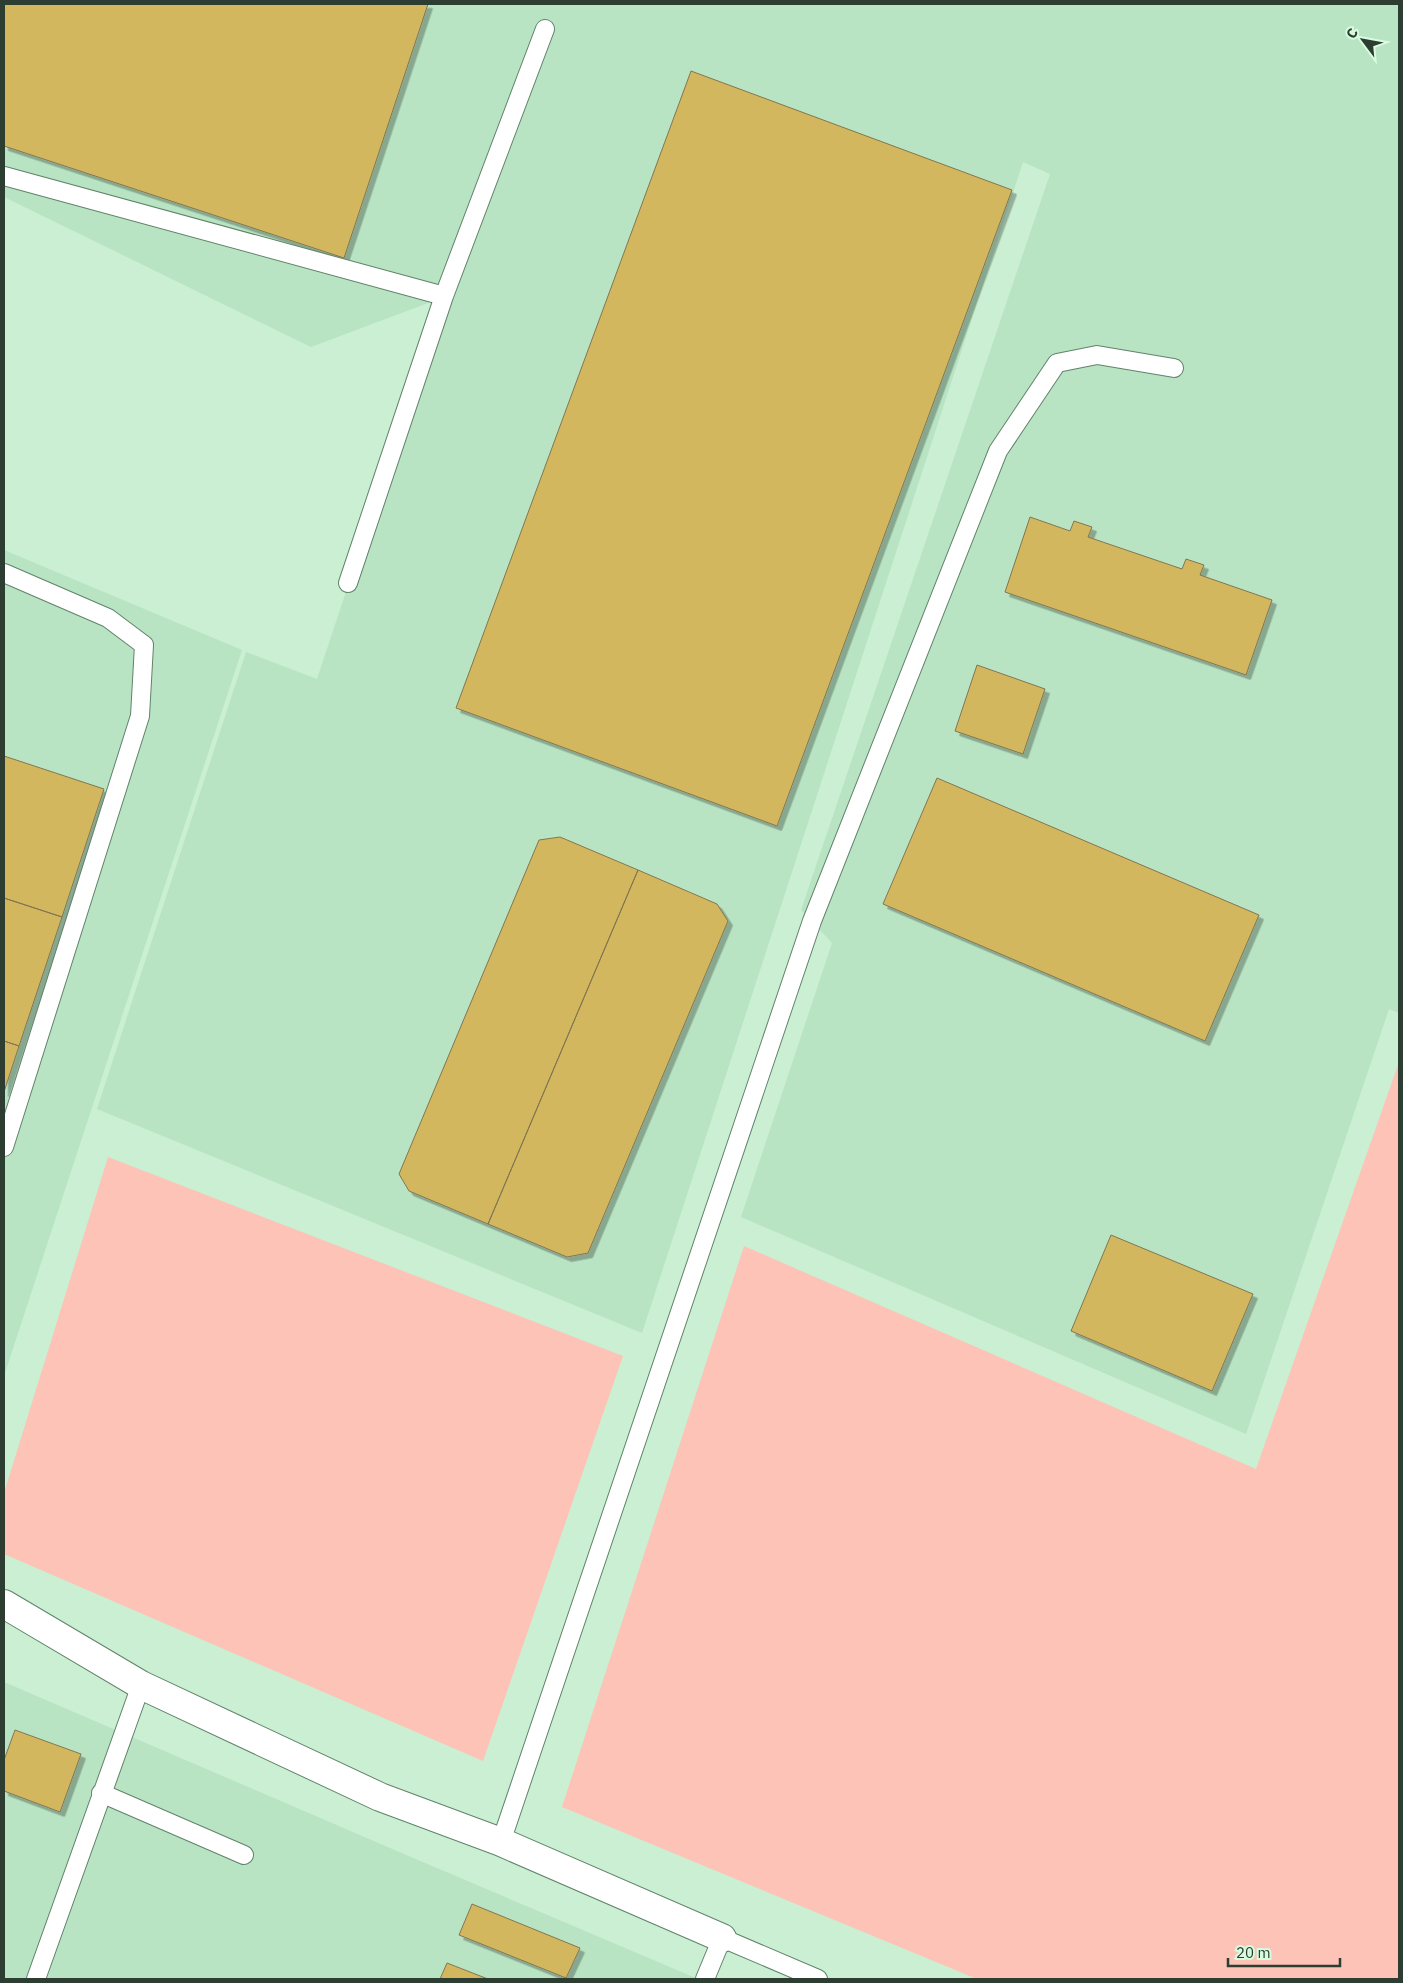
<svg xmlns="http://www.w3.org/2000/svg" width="1403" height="1983" font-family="'IBM Plex Sans',sans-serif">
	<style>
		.built { fill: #b8e4c3 }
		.green { fill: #fdc3b6 }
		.building { fill: #d3b75f; stroke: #827651; filter: url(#shadow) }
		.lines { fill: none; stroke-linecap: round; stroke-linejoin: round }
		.lane-casing { stroke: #61836a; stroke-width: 20 }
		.street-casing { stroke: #61836a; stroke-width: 30 }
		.lane { stroke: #fff; stroke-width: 18 }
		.street { stroke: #fff; stroke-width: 28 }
	</style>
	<defs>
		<filter id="shadow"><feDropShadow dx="4.5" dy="4.5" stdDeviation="0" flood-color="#0004"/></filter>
	</defs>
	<rect width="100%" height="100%" fill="#caefd2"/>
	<path class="built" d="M4,4H1399V1013L1389,1009L1246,1434L741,1217L832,943L801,910L1050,174L1023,162L642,1333L97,1109L246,652L317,679L444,297L311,347L4,197Z
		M4,550L242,650L4,1376Z
		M4,1682L411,1857L698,1979H4Z"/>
	<path class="green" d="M1399,1062V1979H977L562,1807L744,1246L1256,1469Z
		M108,1157L623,1356L483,1761L4,1554V1493Z"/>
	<path class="building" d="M4,4H428L344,258L4,146Z
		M691,71L1012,190L777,826L456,708Z
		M1030,517L1070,531L1074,521L1092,527L1088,537L1182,569L1186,559L1204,565L1200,575L1272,600L1246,675L1005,592Z
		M977,665L1045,689L1023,754L955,731Z
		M4,756L104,789L62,917L4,898Z
		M937,778L1259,915L1205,1041L883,904Z
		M560,837L638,870L488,1224L409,1191L399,1174L539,840Z
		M638,870L717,904L728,921L588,1253L567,1257L488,1224Z
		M4,898L62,917L19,1046L4,1041Z
		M4,1041L19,1046L4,1092Z
		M1111,1235L1253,1294L1212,1391L1071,1331Z
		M15,1730L81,1754L60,1812L4,1791V1760Z
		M472,1904L580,1948L566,1978L459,1935Z
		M447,1963L488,1979H440Z"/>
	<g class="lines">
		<defs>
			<path id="lane" d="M4,176L444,296L545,29
				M4,573L108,618L144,645L140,716L4,1147
				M348,583L444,296
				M101,1793L244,1855
				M501,1842L812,921L998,451L1057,363L1097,355L1174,368
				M36,1979L141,1685
				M705,1979L722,1938L818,1979"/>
			<path id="street" d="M4,1604L141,1685L380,1797L501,1842L722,1938"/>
		</defs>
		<use href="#lane" class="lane-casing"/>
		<use href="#street" class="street-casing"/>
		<use href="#lane" class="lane"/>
		<use href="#street" class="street"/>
	</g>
	<rect width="1403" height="1983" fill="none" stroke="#2e3d32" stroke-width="10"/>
	<g transform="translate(1363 40) rotate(302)" stroke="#d7fcdf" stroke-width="4" paint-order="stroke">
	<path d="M0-4L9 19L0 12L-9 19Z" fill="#2e3d32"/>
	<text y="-8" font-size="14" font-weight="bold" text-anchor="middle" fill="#2e3d32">С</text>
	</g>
	<path d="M1228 1958v8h112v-8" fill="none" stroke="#2e3d32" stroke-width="2.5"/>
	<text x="1236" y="1958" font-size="15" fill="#2e3d32" stroke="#d7fcdf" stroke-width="4" paint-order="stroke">20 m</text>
</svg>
